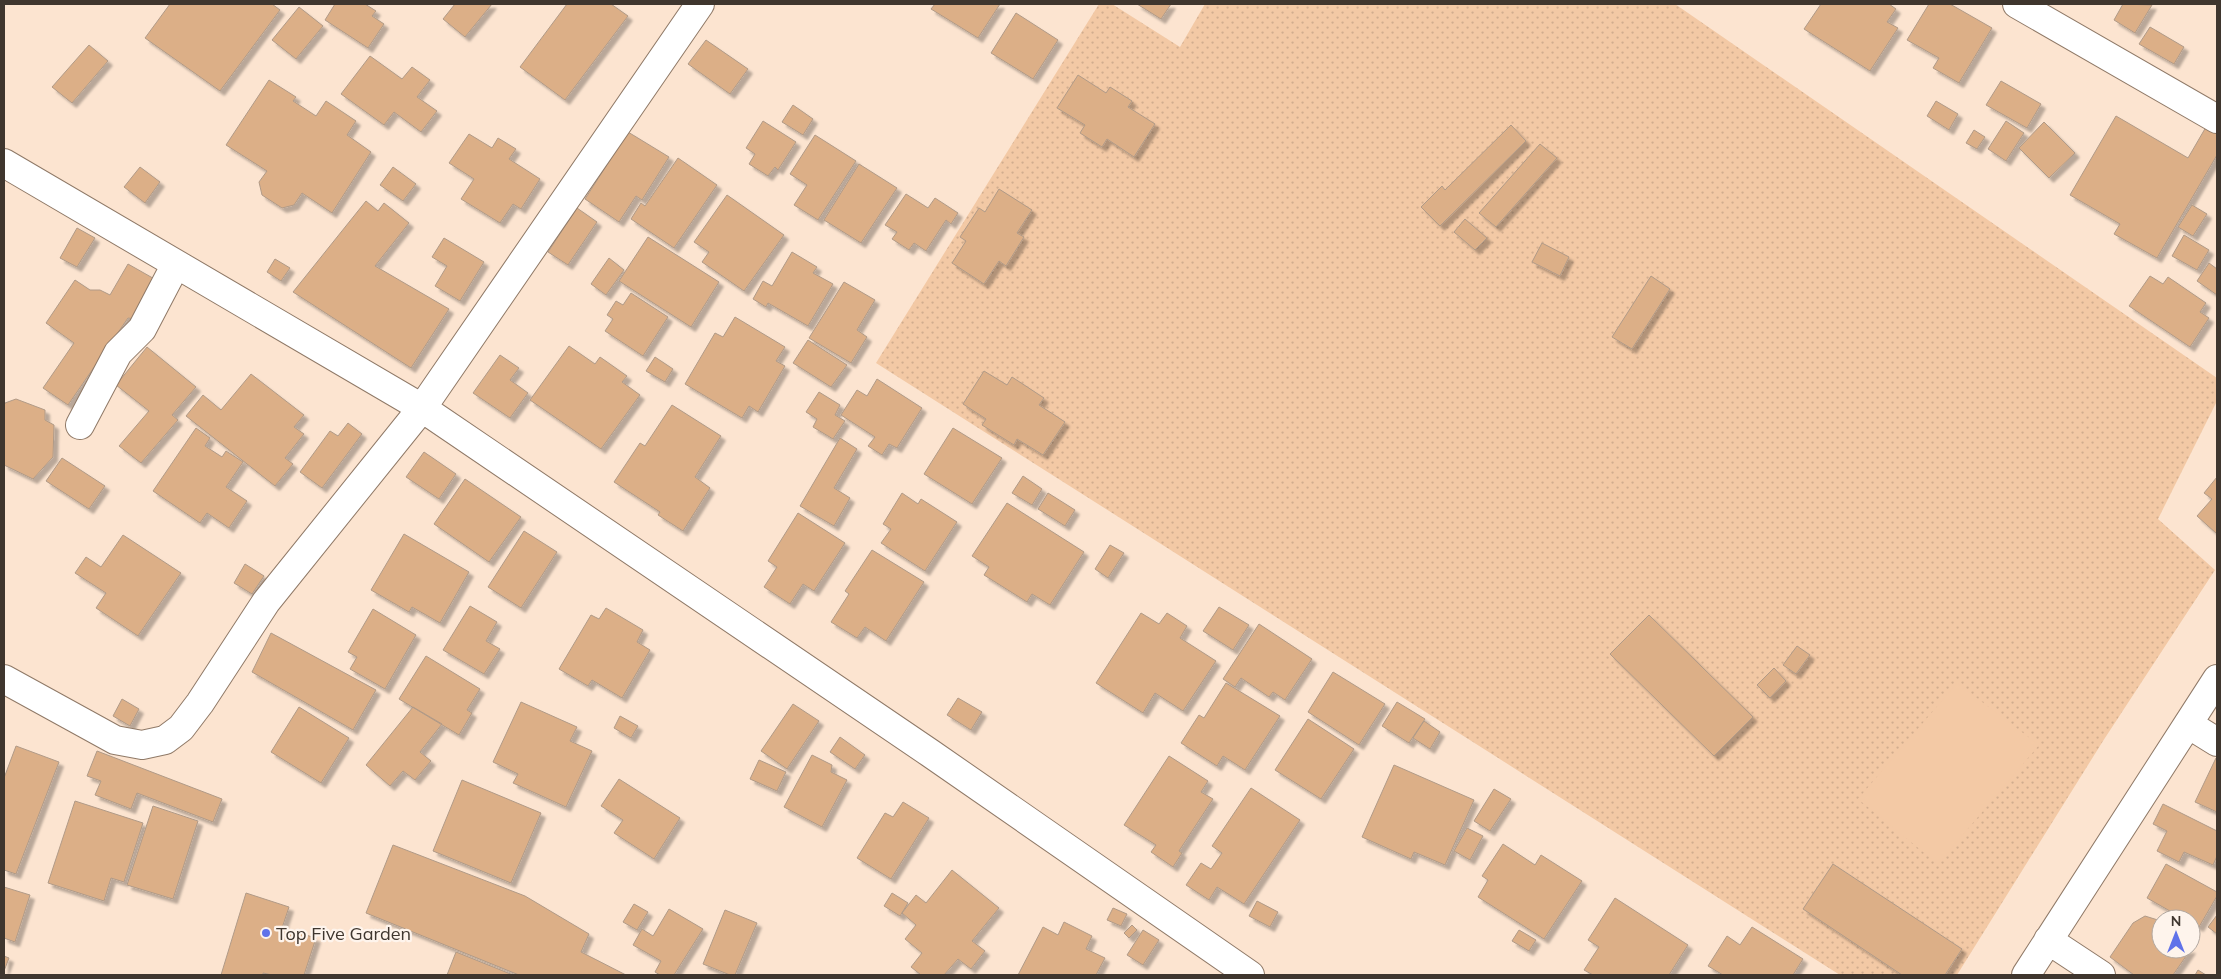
<svg xmlns="http://www.w3.org/2000/svg" width="2221" height="979" font-family="Mulish,sans-serif">
	<style>
		.green { fill: url(#green-dots) }
		.pitch { fill: #f3c9a5 }
		.building { fill: #dcaf87; stroke: #b09a87; filter: url(#shadow) }
		.lines { fill: none; stroke-linecap: round; stroke-linejoin: round }
		.street-casing { stroke: #8f7967; stroke-width: 30 }
		.street { stroke: #fff; stroke-width: 28 }
		.poi-dot { fill: #6072e9; stroke: #fef4ec; stroke-width: 2 }
		.labels { text-anchor: middle; dominant-baseline: central; stroke-width: 4.5; stroke-linejoin: round; paint-order: stroke }
		.poi-label { font-size: 18px; fill: #3f362e; stroke: #fef4ec; text-anchor: start }
	</style>
	<defs>
		<pattern id="green-dots" width="8" height="8" patternUnits="userSpaceOnUse" patternTransform="scale(1.25)"><rect width="8" height="8" fill="#f3c9a5"/><path d="M2 2h.1M6 6h.1" fill="none" stroke="#d1ad8e" stroke-width="1.8" stroke-linecap="round"/></pattern>
		<filter id="shadow"><feDropShadow dx="4.5" dy="4.5" stdDeviation="1" flood-color="#0004"/></filter>
	</defs>
	<rect width="100%" height="100%" fill="#fce4d0"/>
	<path class="green" d="M1099,4H1112L1180,47L1205,4H1675L2217,378V401L2158,519L2215,570L2103,741L1957,975H1840L876,363Z"/>
	<path class="pitch" d="M1957,683L2039,745L1938,864L1858,799Z"/>
	<path class="building" d="M170,4H272L280,10L220,91L145,38Z
		M335,4H365L376,11L372,16L384,24L368,48L325,20Z
		M455,4H492L465,37L443,19Z
		M567,4H611L628,16L565,100L520,67Z
		M935,4H1000L978,38L931,9Z
		M1137,4H1171L1161,19Z
		M1821,4H1889L1896,9L1887,22L1898,28L1870,71L1804,29Z
		M1929,4H1950L1992,28L1959,83L1933,68L1939,58L1907,40Z
		M2123,4L2152,5L2135,33L2114,20Z
		M299,7L323,26L296,59L272,40Z
		M1016,13L1058,40L1033,79L991,53Z
		M2150,27L2184,47L2174,64L2139,44Z
		M706,40L748,69L730,94L688,64Z
		M89,45L108,61L72,103L52,87Z
		M370,56L402,79L412,67L430,80L417,97L437,111L421,132L394,112L384,125L341,94Z
		M1078,75L1106,93L1110,87L1132,101L1128,107L1155,124L1134,157L1107,139L1102,147L1080,133L1085,125L1057,108Z
		M269,80L296,97L293,101L316,116L326,101L356,121L347,135L371,152L332,213L302,193L294,205L282,208L262,195L259,182L267,171L226,145Z
		M2001,81L2041,104L2027,128L1986,105Z
		M1936,101L1958,114L1949,130L1927,116Z
		M793,105L813,119L803,135L782,122Z
		M2116,116L2188,158L2206,127L2217,133V155L2157,258L2114,234L2120,224L2070,195Z
		M763,121L796,142L778,170L775,167L768,176L749,164L755,154L746,148Z
		M2006,121L2024,133L2006,161L1988,149Z
		M2044,122L2075,153L2049,178L2019,148Z
		M1511,125L1526,141L1440,226L1421,207L1442,186L1445,190Z
		M1974,130L1985,137L1977,149L1966,143Z
		M628,132L669,157L642,200L636,196L619,222L585,199Z
		M469,134L492,148L498,138L516,149L509,159L540,179L521,209L513,204L500,223L461,199L474,179L449,163Z
		M815,135L856,161L818,220L794,205L807,185L790,174Z
		M1540,144L1557,158L1496,227L1479,213Z
		M678,158L717,185L674,248L631,219L641,203L645,206Z
		M859,164L897,188L861,243L824,220Z
		M140,167L160,182L145,203L124,187Z
		M393,167L416,184L403,201L380,185Z
		M999,189L1032,210L1017,233L1024,237L1006,266L999,261L984,284L952,263L966,241L960,237L979,208L985,212Z
		M906,194L928,208L935,198L958,213L951,224L946,220L926,251L914,243L909,250L892,239L897,232L885,225Z
		M727,195L784,235L744,291L702,262L709,252L694,242Z
		M366,201L378,211L384,203L409,223L375,266L449,309L411,368L293,292Z
		M2192,205L2207,214L2193,236L2178,227Z
		M577,208L597,222L568,265L548,252Z
		M1465,219L1487,238L1475,250L1454,232Z
		M77,228L95,238L77,267L60,258Z
		M2184,235L2209,250L2197,270L2172,256Z
		M648,237L719,282L691,327L619,281Z
		M444,238L484,262L460,301L435,286L447,266L432,257Z
		M1542,243L1569,257L1560,276L1532,262Z
		M792,252L817,267L813,273L833,284L808,326L768,303L766,307L753,299L763,281L772,286Z
		M609,258L624,270L606,295L591,284Z
		M275,259L290,268L281,281L267,272Z
		M2209,263L2217,269V295L2197,281Z
		M128,264L158,281L135,319L128,318L68,405L43,388L74,343L46,323L75,280L90,290H100L110,295Z
		M1651,276L1670,289L1632,349L1612,337Z
		M2150,276L2163,284L2168,277L2206,303L2200,312L2209,318L2190,347L2129,306Z
		M844,282L875,300L857,330L867,337L851,363L809,338Z
		M631,293L668,317L643,356L605,331L613,319L607,315L616,301L623,305Z
		M735,317L785,347L776,361L785,366L758,412L749,406L742,418L685,384L715,333L723,337Z
		M808,340L847,365L831,387L793,363Z
		M569,346L595,364L600,357L627,376L622,382L640,395L601,449L530,400Z
		M147,347L196,387L172,415L178,420L141,463L119,446L149,411L116,385Z
		M500,355L519,368L510,380L528,393L510,418L473,393Z
		M655,357L673,369L665,382L646,371Z
		M984,371L1007,385L1012,377L1044,398L1039,405L1065,422L1043,455L1017,439L1014,445L982,425L986,419L963,404Z
		M251,374L304,415L294,427L304,434L285,458L293,464L275,486L186,416L203,395L221,410Z
		M877,379L922,408L897,448L889,444L882,455L868,446L875,437L841,415L857,390L867,396Z
		M819,392L840,405L835,415L845,421L833,439L813,427L817,419L806,412Z
		M16,399L45,410V420L54,425L53,457L33,479L4,465V406L5,403Z
		M672,405L721,436L695,477L710,488L683,531L658,515L660,512L614,482L640,443L645,446Z
		M348,423L362,434L322,488L300,472L330,431L338,436Z
		M196,428L210,438L205,446L222,457L226,451L243,462L226,487L247,501L229,528L207,513L200,523L153,491Z
		M953,428L1002,458L972,504L924,474Z
		M840,438L857,449L834,488L850,498L834,526L800,506Z
		M424,452L456,474L439,499L406,477Z
		M62,458L105,486L89,509L46,481Z
		M1023,476L1042,489L1032,505L1012,493Z
		M2217,477V534L2197,516L2212,499L2204,493Z
		M465,479L521,517L489,562L434,524Z
		M902,493L918,504L921,499L957,522L925,571L881,543L891,529L883,524Z
		M1048,493L1075,510L1065,526L1038,509Z
		M1007,503L1084,552L1050,605L1032,594L1027,602L984,575L989,567L972,556Z
		M798,513L845,543L814,591L803,584L790,604L764,587L777,567L768,561Z
		M524,531L557,552L521,608L488,587Z
		M404,534L469,572L440,623L412,607L409,612L371,590Z
		M123,535L181,573L138,636L96,608L106,593L75,573L86,557L101,567Z
		M1110,545L1124,553L1108,578L1095,569Z
		M872,550L924,582L886,641L865,627L857,638L831,622L849,594L845,591Z
		M245,564L264,576L252,594L234,583Z
		M470,606L497,622L486,641L500,649L484,674L443,650Z
		M1219,607L1249,625L1233,650L1203,631Z
		M606,608L643,630L637,642L650,650L622,698L592,680L588,686L559,669L591,615L599,619Z
		M373,609L416,635L385,689L350,669L357,657L348,652Z
		M1141,613L1159,624L1167,613L1187,626L1180,638L1216,661L1183,711L1155,693L1143,713L1096,683Z
		M1649,615L1753,717L1714,756L1610,654Z
		M1259,624L1312,659L1285,700L1273,692L1269,697L1241,678L1235,687L1223,679Z
		M271,633L376,690L353,730L252,672Z
		M1797,646L1810,655L1796,674L1783,665Z
		M426,656L480,689L467,710L472,713L459,735L399,699Z
		M1774,668L1786,681L1770,698L1757,685Z
		M1333,672L1385,704L1359,745L1308,712Z
		M1226,683L1280,716L1245,770L1223,756L1217,766L1181,743L1199,715L1204,718Z
		M958,698L982,712L971,730L947,715Z
		M122,699L139,709L130,726L113,716Z
		M521,702L577,727L570,741L592,751L566,807L513,783L518,774L493,762Z
		M1397,702L1425,719L1409,743L1382,726Z
		M793,704L819,721L787,769L761,751Z
		M299,707L349,738L321,783L271,752Z
		M413,707L442,724L420,752L431,761L415,780L403,771L390,786L366,765Z
		M620,716L638,726L631,738L614,728Z
		M1308,719L1354,749L1321,799L1275,770Z
		M1424,721L1440,732L1430,749L1413,738Z
		M840,737L865,755L855,769L830,752Z
		M16,746L59,762L16,874L4,870V778Z
		M97,751L222,799L213,822L137,793L131,809L95,795L101,781L87,776Z
		M812,755L832,765L831,772L847,780L822,827L784,807Z
		M1169,756L1208,781L1201,792L1213,799L1179,851L1182,853L1173,867L1151,852L1156,845L1124,825Z
		M2216,758H2217V812L2195,802Z
		M759,760L786,772L777,791L750,779Z
		M1394,765L1474,800L1445,865L1414,852L1411,859L1362,837Z
		M619,779L680,818L654,859L614,833L623,820L601,806Z
		M462,780L541,813L511,883L433,851Z
		M1251,788L1300,820L1244,904L1217,887L1209,900L1186,885L1201,863L1211,869L1222,853L1212,846Z
		M1494,789L1511,799L1490,831L1474,821Z
		M75,801L143,823L124,882L111,878L104,901L48,883Z
		M903,802L929,818L891,879L857,858L885,813L893,817Z
		M2163,804L2217,831V856L2213,865L2184,852L2179,862L2157,851L2167,831L2153,824Z
		M153,806L198,821L173,899L127,885Z
		M1467,828L1483,836L1470,860L1454,851Z
		M1503,844L1535,865L1541,855L1582,881L1544,939L1478,897L1488,880L1482,876Z
		M393,845L525,896L589,934L581,952L626,975H519L366,913Z
		M1833,864L1962,949L1945,975H1902L1803,909Z
		M2166,864L2217,892V896L2199,927L2191,923V919H2184L2147,898Z
		M952,870L999,908L972,941L985,951L971,969L958,959L944,975H921L911,967L922,953L905,939L916,925L902,913L916,895L926,903Z
		M4,887L30,895L15,942L4,938Z
		M246,893L289,907L282,928L316,938L304,975H272L263,973V975H221Z
		M892,893L908,903L900,916L884,906Z
		M1615,898L1688,945L1669,975H1593L1584,970L1599,947L1588,940Z
		M1257,901L1278,912L1270,927L1249,916Z
		M634,904L648,912L637,930L623,922Z
		M1113,908L1127,914L1121,926L1107,920Z
		M669,909L703,929L674,975H660L655,972L661,961L633,945L642,929L653,936Z
		M725,910L757,923L735,975H730L703,964Z
		M2217,915V934L2208,927Z
		M2145,916L2161,921V949H2191L2173,975H2134L2110,957L2133,923Z
		M1064,922L1092,936L1086,949L1105,958L1096,975H1018L1043,927L1058,935Z
		M1132,925L1137,930L1129,938L1124,933Z
		M1752,927L1803,959L1793,975H1723L1708,966L1727,936L1740,945Z
		M1143,930L1159,940L1143,965L1127,955Z
		M1519,930L1536,940L1529,951L1512,941Z
		M456,952L513,975H447Z
		M4,956L9,958L4,971Z
		M2198,970L2206,975H2195Z"/>
	<g class="lines">
		<defs>
			<path id="street" d="M2017,4L2217,119
				M4,163L422,408L930,753L1250,975
				M80,425L118,353L142,329L176,264
				M4,679L115,740L142,745L165,740L181,728L200,703L266,602L422,408L700,4
				M2188,724L2217,742
				M2048,940L2101,975
				M2026,975L2217,679"/>
		</defs>
		<use href="#street" class="street-casing"/>
		<use href="#street" class="street"/>
	</g>
	<circle class="poi-dot" cx="266" cy="933" r="5"/>
	<g class="labels">
		<g class="poi-label">
			<text x="276" y="933">Top Five Garden</text>
		</g>
	</g>
	<rect width="2221" height="979" fill="none" stroke="#3f362e" stroke-width="10"/>
	<g transform="translate(2176 934)"><circle r="24" fill="#fef4ec" stroke="#b2a8a0"/>
	<path d="M0-4L9 19L0 12L-9 19Z" fill="#6072e9"/>
	<text y="-8" font-size="14" font-weight="bold" text-anchor="middle" fill="#3f362e">N</text>
	</g>
</svg>
